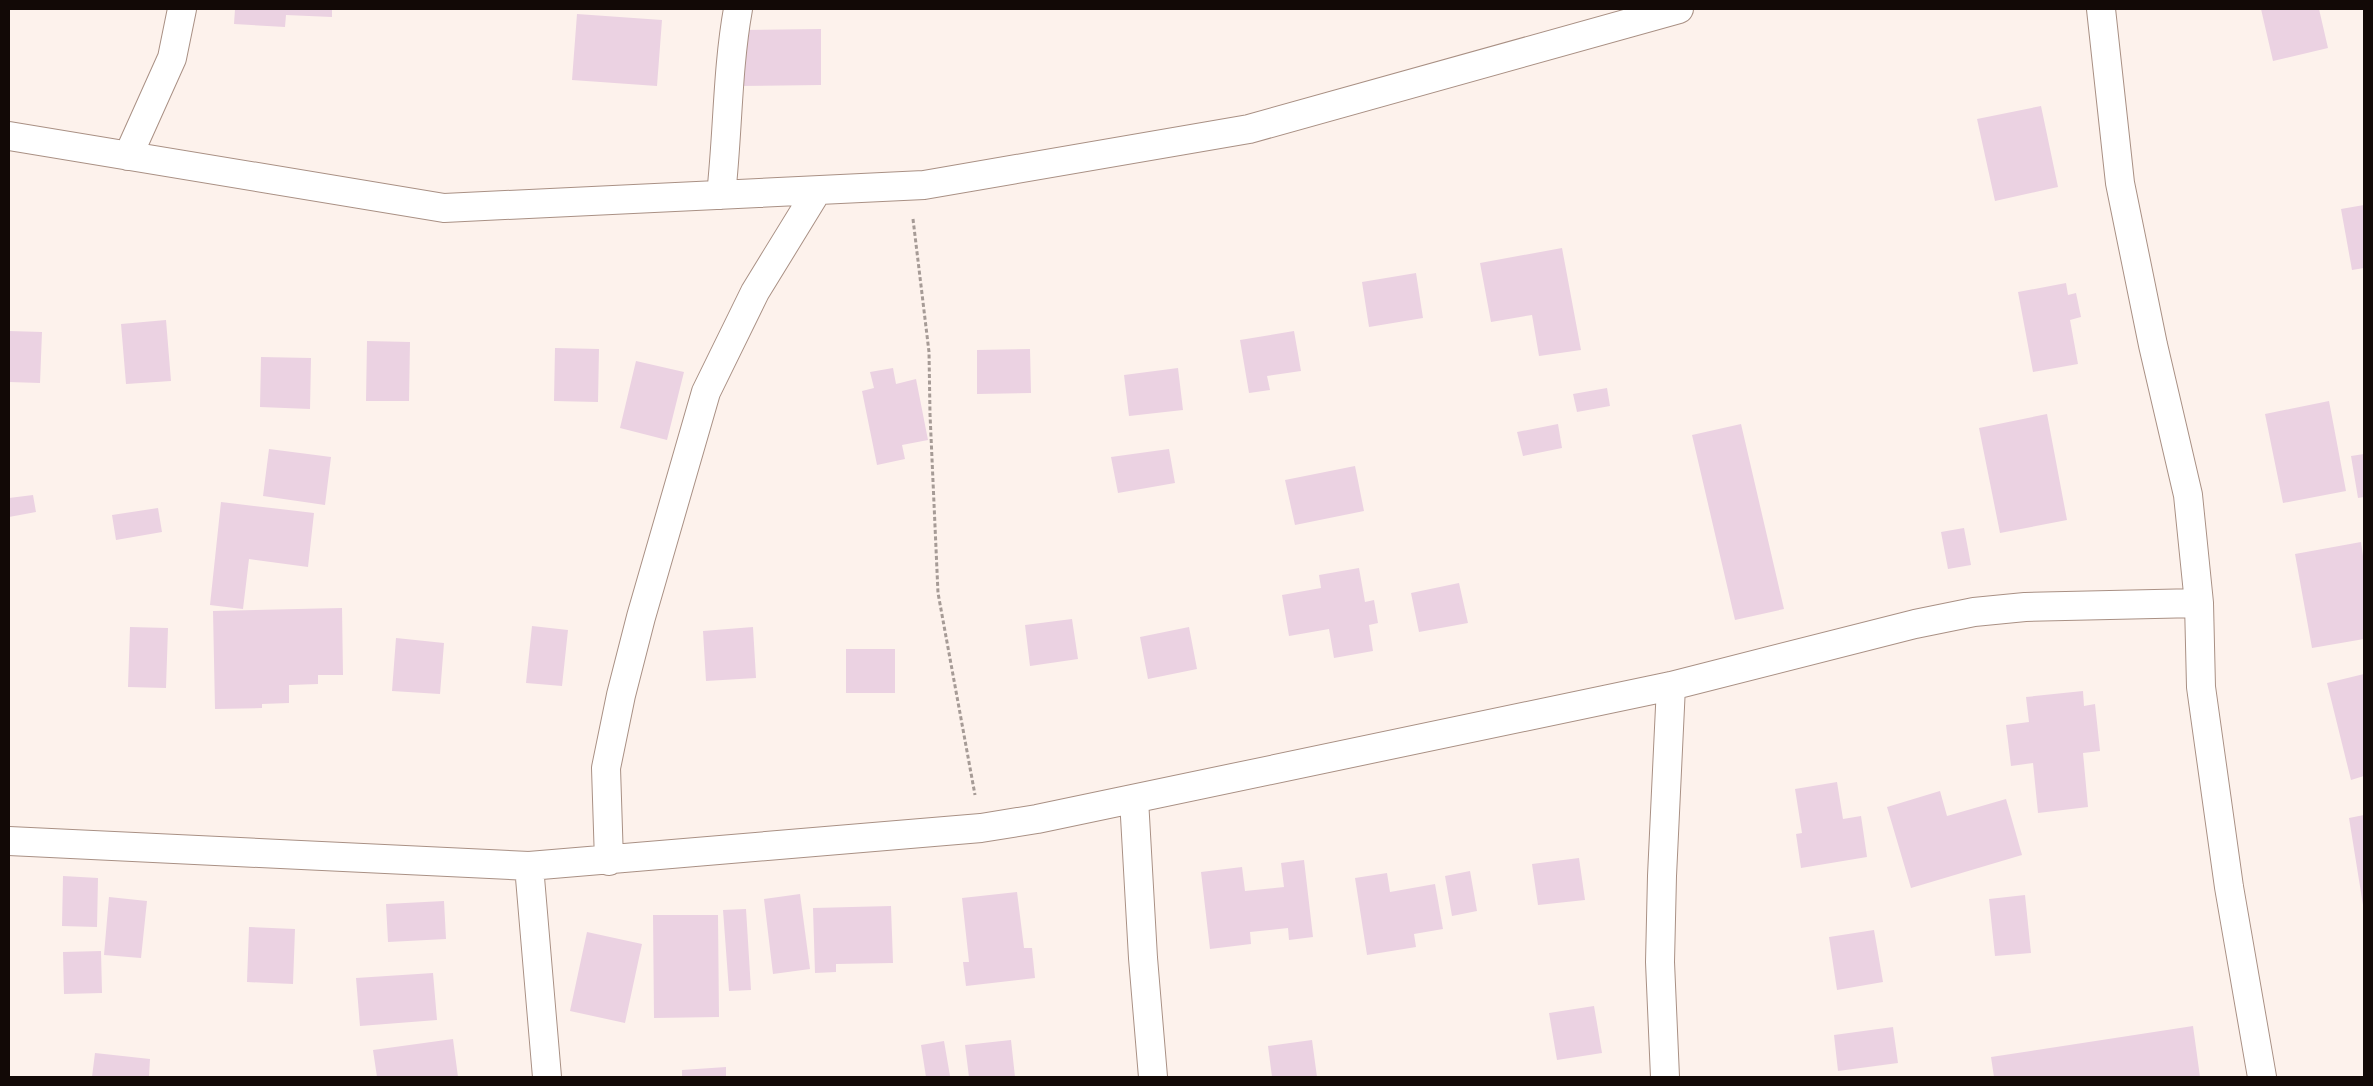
<svg xmlns="http://www.w3.org/2000/svg" width="2373" height="1086" font-family="Raleway,sans-serif">
	<style>
		.building { fill: #ebd2e2 }
		.lines { fill: none; stroke-linecap: round; stroke-linejoin: round }
		.minor-casing { stroke: #a99084; stroke-width: 30 }
		.path { stroke: #a69b96; stroke-width: 3; stroke-dasharray: 4 2.5; stroke-linecap: butt }
		.minor { stroke: #fff; stroke-width: 28 }
	</style>
	<rect width="100%" height="100%" fill="#fdf2ec"/>
	<path class="building" d="M235,9H332V17L286,15L285,27L234,24Z
		M2261,9H2319L2328,48L2273,61Z
		M577,14L662,20L657,86L572,80Z
		M821,29V85L737,86L736,30Z
		M2041,106L2058,187L1995,201L1977,119Z
		M2364,205V268L2352,270L2341,209Z
		M1562,248L1581,350L1539,356L1532,315L1491,322L1480,263Z
		M1416,273L1423,318L1369,327L1362,282Z
		M2066,283L2068,295L2076,293L2081,317L2070,320L2078,364L2033,372L2018,292Z
		M166,320L171,381L126,384L121,324Z
		M9,331L42,332L40,383L9,382Z
		M1294,331L1301,371L1267,376L1270,390L1249,393L1240,340Z
		M367,341L410,342L409,401H366Z
		M555,348L599,349L598,402L554,401Z
		M1030,349L1031,393L977,394V350Z
		M261,357L311,358L310,409L260,407Z
		M636,361L684,372L667,440L620,428Z
		M893,368L896,384L916,379L928,440L902,445L905,459L877,465L862,391L874,388L870,372Z
		M1178,368L1183,410L1129,416L1124,375Z
		M1607,388L1610,406L1577,412L1573,394Z
		M2329,401L2346,491L2283,503L2265,414Z
		M2047,414L2067,520L2000,533L1979,428Z
		M1558,424L1562,448L1523,456L1517,432Z
		M1741,424L1784,609L1735,620L1692,435Z
		M269,449L331,457L325,505L263,496Z
		M1169,449L1175,483L1118,493L1111,457Z
		M2364,454V497L2358,498L2351,456Z
		M1355,466L1364,511L1295,525L1285,480Z
		M33,495L36,512L9,517V498Z
		M221,502L314,513L308,567L249,559L243,609L210,605Z
		M158,508L162,532L116,540L112,515Z
		M1964,528L1971,565L1948,569L1941,532Z
		M2361,542L2364,563V639L2312,648L2295,554Z
		M1359,568L1365,602L1374,600L1378,623L1369,625L1373,651L1334,658L1329,629L1289,636L1282,595L1321,588L1319,575Z
		M1459,583L1468,623L1419,632L1411,593Z
		M342,608L343,675H318V684L289,685V703L262,704V708L215,709L213,611Z
		M1072,619L1078,659L1030,666L1025,625Z
		M532,626L568,630L562,686L526,683Z
		M130,627L168,628L166,688L128,687Z
		M753,627L756,678L706,681L703,631Z
		M1189,627L1197,669L1148,679L1140,637Z
		M396,638L444,643L440,694L392,691Z
		M846,649H895V693H846Z
		M2364,674V776L2351,780L2327,683Z
		M2083,691L2084,706L2095,704L2100,751L2083,753L2088,807L2038,813L2033,763L2011,766L2006,725L2029,722L2026,697Z
		M1837,782L1843,819L1861,816L1867,857L1801,868L1796,834L1802,833L1795,789Z
		M1940,791L1947,816L2006,799L2022,855L1911,888L1887,807Z
		M2364,815V905H2363L2349,818Z
		M1579,858L1585,900L1538,905L1532,864Z
		M1304,860L1313,937L1289,940L1288,928L1250,932L1251,944L1210,949L1201,872L1242,867L1245,891L1284,887L1281,863Z
		M1470,871L1477,911L1452,916L1445,876Z
		M1387,873L1390,892L1435,884L1443,929L1414,934L1416,947L1367,955L1355,878Z
		M63,876L98,878L97,927L62,926Z
		M1017,892L1024,948H1032L1035,978L966,986L963,962H969L962,898Z
		M800,894L810,969L773,974L764,899Z
		M2025,895L2031,953L1995,956L1989,899Z
		M109,897L147,901L141,958L104,955Z
		M444,901L446,939L388,942L386,904Z
		M891,906L893,963L836,964V972L815,973L813,908Z
		M746,909L751,990L729,991L723,910Z
		M653,915H718L719,1017L654,1018Z
		M249,927L295,929L293,984L247,982Z
		M1874,930L1883,982L1837,990L1829,937Z
		M587,932L642,944L625,1023L570,1011Z
		M101,951L102,993L64,994L63,952Z
		M433,973L437,1020L360,1026L356,978Z
		M1594,1006L1602,1053L1557,1060L1549,1013Z
		M2193,1026L2200,1077H1994L1991,1057Z
		M1893,1027L1898,1063L1838,1071L1834,1035Z
		M453,1039L458,1077H377L373,1050Z
		M1011,1040L1015,1077H969L965,1045Z
		M1312,1040L1317,1077H1272L1268,1046Z
		M944,1041L950,1076L926,1077L921,1045Z
		M95,1053L150,1059L149,1077H92Z
		M726,1067V1077H682V1070Z"/>
	<g class="lines">
		<defs>
			<path id="minor" d="M2101,9L2120,183L2153,345L2188,495L2199,603L2201,687L2229,887L2262,1077
				M9,136L444,208L924,185L1249,129L1679,9
				M128,156L172,58L182,9
				M721,195C728,133 727,70 738,9
				M1134,799L1143,958L1153,1077
				M9,841L529,866L981,828L1037,819L1671,686L1915,624L1974,612L2025,607L2199,603
				M609,861L606,768L621,695L641,617L706,392L755,292L817,191
				M529,866L547,1077
				M1665,1077L1660,962L1662,876L1671,686"/>
		</defs>
		<use href="#minor" class="minor-casing"/>
		<path class="path" d="M913,219L929,352L930,414L938,593L975,795"/>
		<use href="#minor" class="minor"/>
	</g>
	<rect width="2373" height="1086" fill="none" stroke="#120906" stroke-width="20"/>
</svg>
